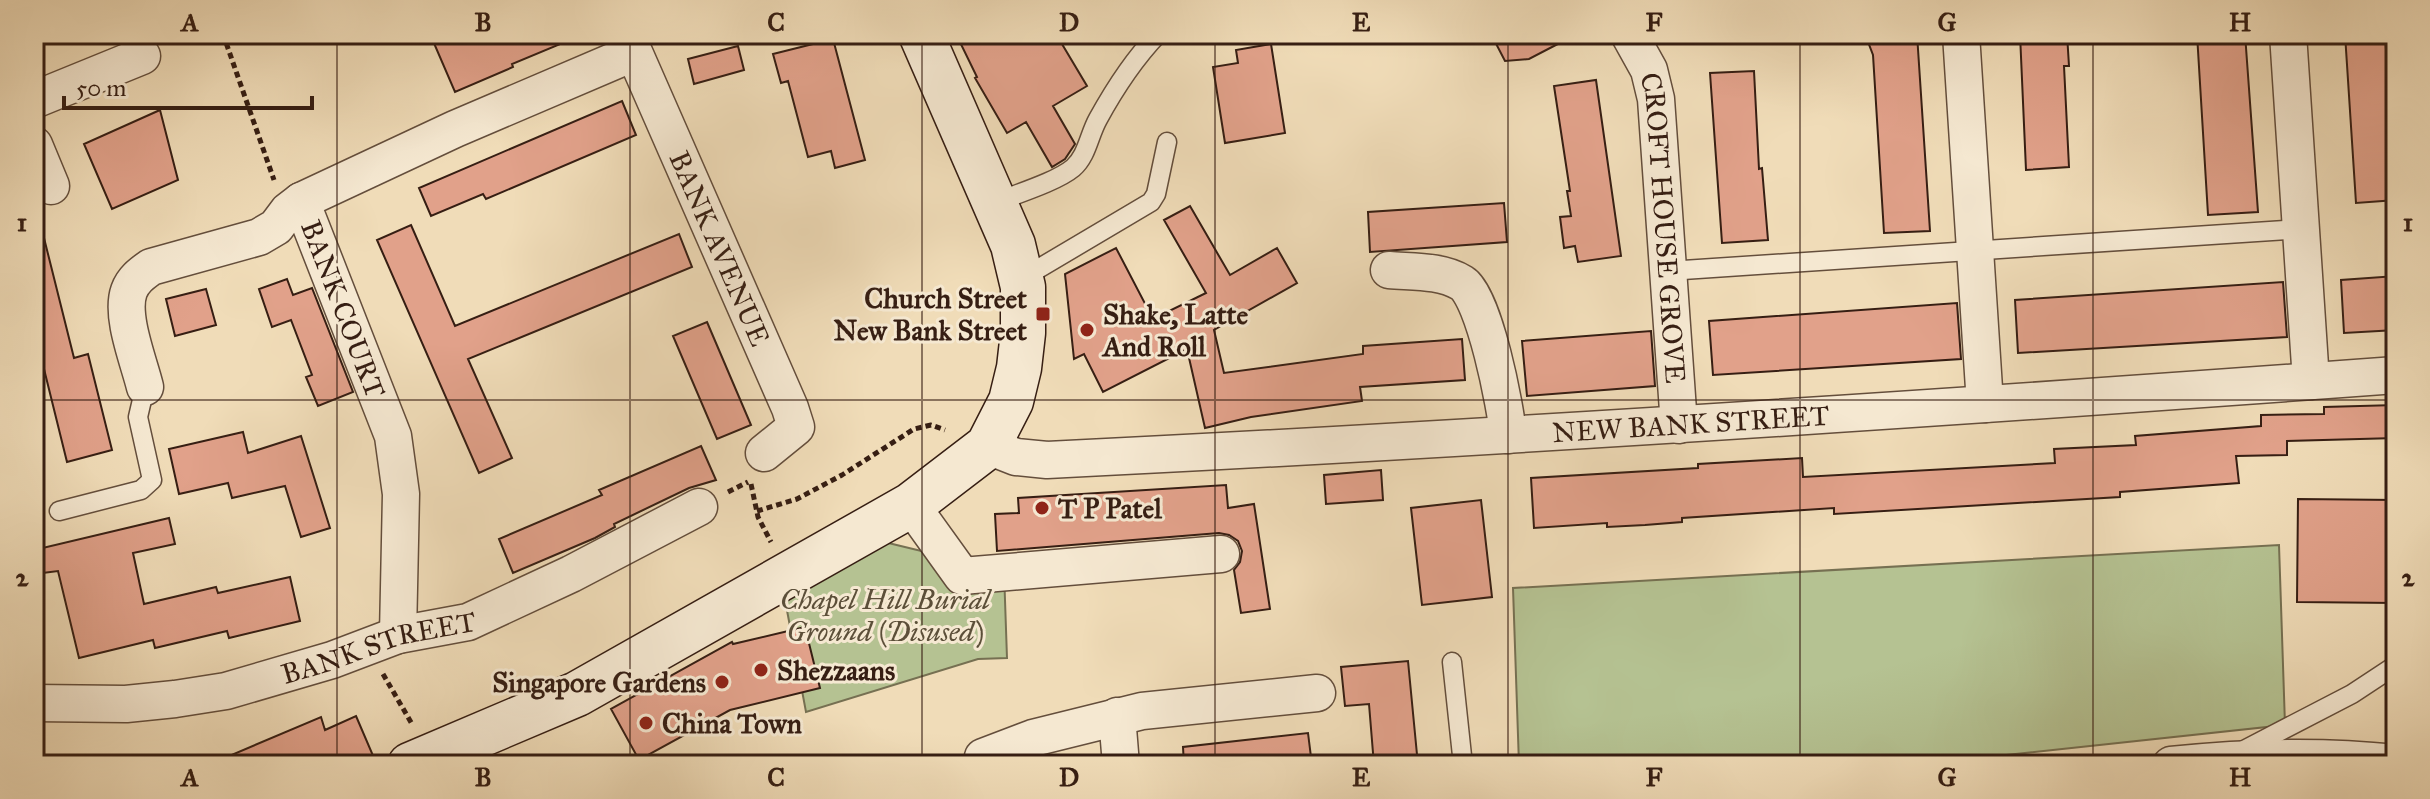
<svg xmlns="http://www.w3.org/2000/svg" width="2430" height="799" font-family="'IM FELL Great Primer',serif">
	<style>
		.green { fill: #b5c292; stroke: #767052; stroke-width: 2 }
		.building { fill: #e1a18a; stroke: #361e13; stroke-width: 2 }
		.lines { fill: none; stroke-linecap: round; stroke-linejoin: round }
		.service-casing { stroke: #644e3c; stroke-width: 21 }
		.minor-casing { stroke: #644e3c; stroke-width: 39 }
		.secondary-casing { stroke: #361e13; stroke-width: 47 }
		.path { stroke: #361e13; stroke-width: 5; stroke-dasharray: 6 4; stroke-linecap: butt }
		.service { stroke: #f5e8d1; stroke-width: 18 }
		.minor { stroke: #f5e8d1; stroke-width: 36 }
		.secondary { stroke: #f5e8d1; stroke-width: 44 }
		.grid { fill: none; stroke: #361e13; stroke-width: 2; stroke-opacity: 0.55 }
		.poi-dot { fill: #8f2418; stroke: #f5e8d1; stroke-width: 3 }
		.labels { text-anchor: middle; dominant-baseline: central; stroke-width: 6; stroke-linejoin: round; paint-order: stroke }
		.street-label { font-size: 28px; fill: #361e13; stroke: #f5e8d1 }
		.poi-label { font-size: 28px; font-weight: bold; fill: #361e13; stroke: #f5e8d1; text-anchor: start }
		.park-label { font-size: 28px; font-style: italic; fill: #5c4f39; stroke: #f5e8d1 }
		.neatline { fill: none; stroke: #361e13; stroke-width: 3 }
		.grid-label { font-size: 26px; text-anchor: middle; font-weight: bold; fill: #361e13 }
	</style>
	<rect width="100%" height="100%" fill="#f0dcb8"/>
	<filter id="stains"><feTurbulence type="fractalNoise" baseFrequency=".0025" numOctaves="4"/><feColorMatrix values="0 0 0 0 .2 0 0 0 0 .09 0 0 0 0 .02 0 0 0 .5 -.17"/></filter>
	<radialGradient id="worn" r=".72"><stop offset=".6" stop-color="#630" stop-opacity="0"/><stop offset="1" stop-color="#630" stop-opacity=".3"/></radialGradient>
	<path class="green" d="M876,540L1004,571L1007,658L978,659L806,712L783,589Z
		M2279,545L2285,725L1913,765H1519L1513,588Z"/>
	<path class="building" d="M430,34H581L582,35L512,64L513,67L455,92Z
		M956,34H1056L1087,86L1053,106L1075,144L1065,159L1052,167L1026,122L1007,133L975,78L977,77Z
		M1491,34H1577L1529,59L1505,61Z
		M1865,34H1917L1930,231L1884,233L1873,55Z
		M2020,34H2067L2069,66H2064L2069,167L2026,170Z
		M2197,34H2245L2258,212L2208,215Z
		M2345,34H2385L2396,200L2356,203Z
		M833,39L865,160L835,168L831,151L808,157L788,81L781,83L773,54Z
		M1271,44L1285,133L1225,143L1213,67L1238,63L1236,50Z
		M738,46L744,70L694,84L688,59Z
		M1754,71L1759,169L1762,168L1768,240L1722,243L1710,73Z
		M1596,80L1621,256L1578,262L1575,246L1564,248L1560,217L1571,216L1567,191H1570L1554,86Z
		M622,101L636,135L486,199L483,194L431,216L419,188Z
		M160,110L178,180L112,209L84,144Z
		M1504,203L1507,242L1370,252L1368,212Z
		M1190,206L1230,275L1277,248L1297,283L1214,330L1224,373L1363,354V346L1462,339L1465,380L1360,387L1362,401L1251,417L1205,428L1187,349L1103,392L1084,354L1074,359L1065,274L1116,248L1153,319L1206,293L1164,220Z
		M411,225L455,326L679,234L692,267L468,359L512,458L479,473L377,240Z
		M44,238L74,358L88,354L112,450L67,462L43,365L34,367V239Z
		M2396,276V330L2344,333L2341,280Z
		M287,279L293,295L312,288L353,392L318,406L306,377L312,375L291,320L272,327L259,289Z
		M2283,282L2287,337L2018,353L2015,300Z
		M206,289L216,325L175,336L166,299Z
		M1957,303L1961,359L1713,375L1709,321Z
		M707,322L751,425L717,439L673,336Z
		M1651,331L1655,386L1527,396L1522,341Z
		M2396,405V438L2287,441V455L2236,456L2239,483L2120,492V497L1834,514V508L1682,518V522L1645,525L1607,527V523L1534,528L1531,478L1698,468V464L1802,458L1803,477L2055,463L2054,449L2136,445L2135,436L2261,426V415L2324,414V407Z
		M243,432L248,453L301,436L330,528L301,537L285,486L232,498L228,483L179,494L169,449Z
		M701,446L716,480L689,488L614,524L615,527L595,538L513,573L499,539L602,495L599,490Z
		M1381,470L1383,500L1326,504L1324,475Z
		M1226,485L1228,508L1254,504L1270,609L1241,613L1234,570L1240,562L1242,551L1238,541L1229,535L1219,533L997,551L995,514L1019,513L1018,498Z
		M2298,499L2396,500V603L2297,602Z
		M1481,500L1492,597L1422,605L1411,508Z
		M169,518L175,544L133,553L144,604L216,587L218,593L290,577L300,621L229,638L227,631L155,648L153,640L79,658L58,571L34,574V550Z
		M805,627L820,688L730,710L639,760L611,709L732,642L733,644Z
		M1408,661L1418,765H1374L1369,704L1345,706L1341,667Z
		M356,716L377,765H208L321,717L325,730Z
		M1308,733L1312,765H1184L1183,747Z"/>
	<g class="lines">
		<defs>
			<path id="service" d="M994,203C1016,194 1056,182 1073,168C1087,156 1089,135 1098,119C1115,88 1134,59 1158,34
				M1668,271L2301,229
				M1021,279L1151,202L1156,194L1167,142
				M59,511L141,490L152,480L138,417L145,387
				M1452,662L1463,765
				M2244,750L2352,694L2396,665"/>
			<g id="minor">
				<path id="s1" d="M626,34L790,408L796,427L764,453"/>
				<path id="s2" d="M1629,34L1649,70L1656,99L1679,425"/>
				<path d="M1961,34L1985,404"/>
				<path d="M2288,34L2311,381"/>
				<path d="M34,100L142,56"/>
				<path d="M34,145L51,186"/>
				<path d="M1389,270C1412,272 1441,270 1462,283C1484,296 1506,408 1508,435"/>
				<path d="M145,387C139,362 120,316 129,291C133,280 141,274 151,267L259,237L276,227L288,211L301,201"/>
				<path id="s3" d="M988,446L1016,457L1047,460C1497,438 1947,408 2396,375"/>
				<path d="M911,505L962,576L1221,554"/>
				<path d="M398,635L401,494L393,436L301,201L455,129L633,53"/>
				<path id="s4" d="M34,703L126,704L175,699L226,691L332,660L398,635L468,622L571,574L699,507"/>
				<path d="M1117,716L1121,765"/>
				<path d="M983,757L1033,738L1142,711L1317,693"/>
				<path d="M2171,765C2245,757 2322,755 2396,763"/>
			</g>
			<path id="secondary" d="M410,765L577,694L911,505L988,446L1011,401L1019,368L1023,333V287L1013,245L921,34"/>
		</defs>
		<use href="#service" class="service-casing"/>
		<use href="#minor" class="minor-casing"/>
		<use href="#secondary" class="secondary-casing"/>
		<path class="path" d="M223,34L274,180
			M751,484L758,517L771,542
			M728,492L748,482
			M757,511L797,499L842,475L914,429L931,425L945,430
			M383,674L412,724"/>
		<use href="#service" class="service"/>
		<use href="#minor" class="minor"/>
		<use href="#secondary" class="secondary"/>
	</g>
	<path class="grid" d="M337,34V765M630,34V765M922,34V765M1215,34V765M1508,34V765M1800,34V765M2093,34V765M34,400H2396"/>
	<g class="poi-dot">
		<rect x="1035" y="306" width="16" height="16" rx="4"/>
		<circle cx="1087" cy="330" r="8"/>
		<circle cx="1042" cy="508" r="8"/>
		<circle cx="761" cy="670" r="8"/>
		<circle cx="722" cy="682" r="8"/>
		<circle cx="646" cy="723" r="8"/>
	</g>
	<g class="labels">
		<g class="street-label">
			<text stroke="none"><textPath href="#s2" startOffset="200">CROFT HOUSE GROVE</textPath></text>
			<text stroke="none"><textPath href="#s1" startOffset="234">BANK AVENUE</textPath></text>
			<text transform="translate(343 309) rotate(69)">BANK COURT</text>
			<text stroke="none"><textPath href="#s3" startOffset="706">NEW BANK STREET</textPath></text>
			<text stroke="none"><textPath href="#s4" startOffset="352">BANK STREET</textPath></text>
		</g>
		<g class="poi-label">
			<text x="1027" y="298" text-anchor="end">Church Street<tspan x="1027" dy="32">New Bank Street</tspan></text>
			<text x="1103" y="314">Shake, Latte<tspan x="1103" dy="32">And Roll</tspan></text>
			<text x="1058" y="508">T P Patel</text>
			<text x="777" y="670">Shezzaans</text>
			<text x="706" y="682" text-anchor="end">Singapore Gardens</text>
			<text x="662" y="723">China Town</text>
		</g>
		<g class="park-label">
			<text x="885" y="599">Chapel Hill Burial<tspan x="885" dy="32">Ground (Disused)</tspan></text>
		</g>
	</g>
	<rect width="2430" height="799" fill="none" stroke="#f0dcb8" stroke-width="88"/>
	<path d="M64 96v12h248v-12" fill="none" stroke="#361e13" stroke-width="4"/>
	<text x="76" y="96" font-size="24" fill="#361e13" stroke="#f5e8d1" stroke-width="6" paint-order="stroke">50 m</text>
	<rect x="44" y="44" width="2342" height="711" class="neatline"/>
	<g class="grid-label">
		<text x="190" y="31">A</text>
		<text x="483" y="31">B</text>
		<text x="776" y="31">C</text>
		<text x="1069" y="31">D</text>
		<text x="1361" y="31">E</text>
		<text x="1654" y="31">F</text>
		<text x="1947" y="31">G</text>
		<text x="2240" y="31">H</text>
		<text x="22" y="231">1</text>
		<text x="2408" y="231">1</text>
		<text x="22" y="586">2</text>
		<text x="2408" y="586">2</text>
		<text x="190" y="786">A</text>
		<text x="483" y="786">B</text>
		<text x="776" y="786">C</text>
		<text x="1069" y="786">D</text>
		<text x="1361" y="786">E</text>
		<text x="1654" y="786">F</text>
		<text x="1947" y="786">G</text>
		<text x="2240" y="786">H</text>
	</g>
	<rect width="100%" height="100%" filter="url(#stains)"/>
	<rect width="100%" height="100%" fill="url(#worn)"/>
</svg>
